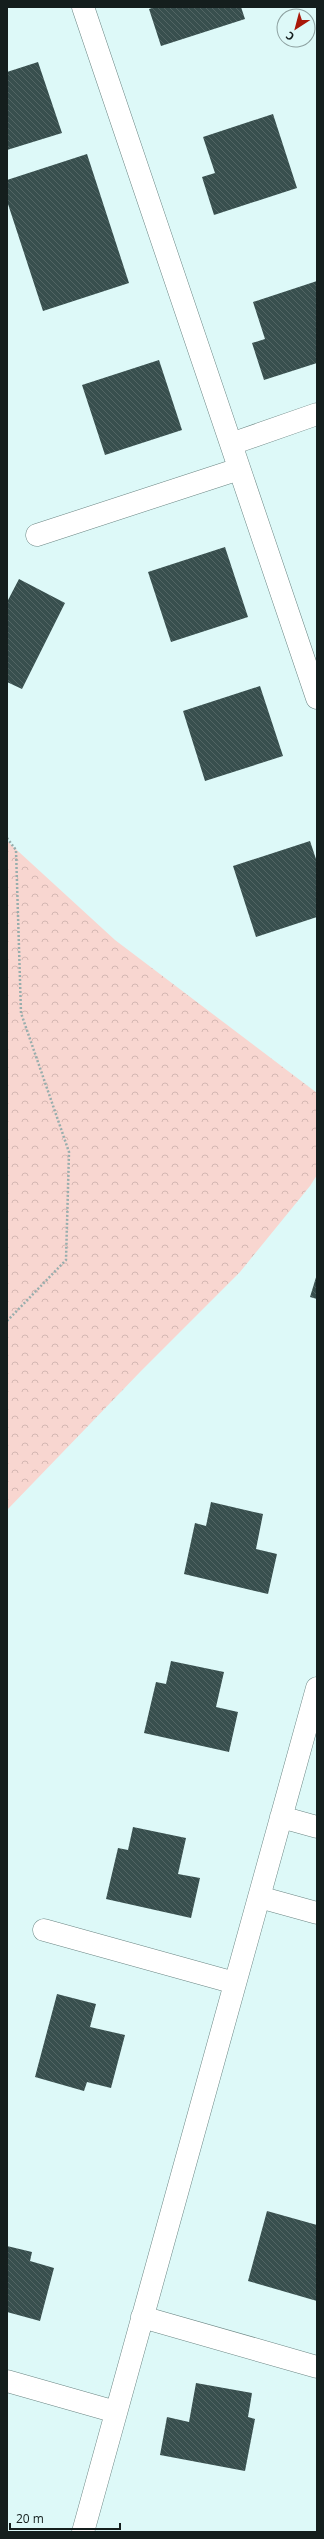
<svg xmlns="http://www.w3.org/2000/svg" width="324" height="2539" font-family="'Open Sans',sans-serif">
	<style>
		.forest { fill: url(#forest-crowns) }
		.building { fill: url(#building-back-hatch) }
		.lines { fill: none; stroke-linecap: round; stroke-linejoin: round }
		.minor-casing { stroke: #6c8684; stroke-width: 23 }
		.path { stroke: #98aead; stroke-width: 2.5; stroke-dasharray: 2 2; stroke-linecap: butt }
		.minor { stroke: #fff; stroke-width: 22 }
	</style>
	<defs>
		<pattern id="forest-crowns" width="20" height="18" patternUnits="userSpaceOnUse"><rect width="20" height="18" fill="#f8d6d0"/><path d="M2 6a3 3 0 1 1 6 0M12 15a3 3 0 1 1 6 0" fill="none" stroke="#d4b7b2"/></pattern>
		<pattern id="building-back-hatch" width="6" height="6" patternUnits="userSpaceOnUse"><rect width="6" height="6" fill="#384f4e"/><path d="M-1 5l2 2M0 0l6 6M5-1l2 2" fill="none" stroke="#526564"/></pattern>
	</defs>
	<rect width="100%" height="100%" fill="#ddf9f8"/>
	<path class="forest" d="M7,841L115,940L317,1093V1175L310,1186L240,1272L141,1371L7,1510Z"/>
	<path class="building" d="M155,7H241L245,19L161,46L149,9Z
		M38,62L62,133L7,150V72Z
		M273,114L297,188L214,215L202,177L215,173L203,137Z
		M87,154L129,283L43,311L7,201V180Z
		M317,281V363L264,380L252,343L265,339L253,302Z
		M159,360L182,430L105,455L82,385Z
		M225,547L248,617L171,642L148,572Z
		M19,579L65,603L22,689L7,682V602Z
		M260,686L283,756L205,781L183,711Z
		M310,841L317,862V917L256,937L233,866Z
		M317,1274V1299L310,1297Z
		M211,1502L263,1514L256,1549L277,1554L268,1594L184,1574L195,1523L206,1526Z
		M171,1661L224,1672L216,1707L238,1712L229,1752L144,1733L156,1682L166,1684Z
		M133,1827L186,1838L178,1874L200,1878L191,1918L106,1899L118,1848L128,1850Z
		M57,1994L96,2004L90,2027L125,2035L111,2088L87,2082L84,2091L35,2077Z
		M267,2211L317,2225V2301L248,2281Z
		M7,2246L32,2252L30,2261L54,2268L40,2321L7,2312Z
		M196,2383L252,2393L248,2417L255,2419L245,2471L160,2455L167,2417L189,2422Z"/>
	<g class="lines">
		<defs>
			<path id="minor" d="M83,7L317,698
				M231,444L317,414
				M37,535L239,469
				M281,1817L317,1827
				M259,1897L317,1913
				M44,1930L235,1983
				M142,2317L317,2367
				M7,2381L116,2412
				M83,2532L317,1688"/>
		</defs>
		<use href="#minor" class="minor-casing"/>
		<path class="path" d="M7,838L16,850L21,1013L69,1152L66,1260L7,1321"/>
		<use href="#minor" class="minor"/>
	</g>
	<rect width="324" height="2539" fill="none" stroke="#141e1d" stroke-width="16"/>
	<g transform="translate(296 28) rotate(216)"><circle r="19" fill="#ddf9f8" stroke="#8da1a0"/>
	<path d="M0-3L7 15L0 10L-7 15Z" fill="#a91809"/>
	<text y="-6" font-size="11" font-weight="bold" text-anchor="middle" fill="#141e1d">С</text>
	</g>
	<path d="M10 2523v6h110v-6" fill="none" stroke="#141e1d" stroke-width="2"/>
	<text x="16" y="2523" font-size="12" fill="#141e1d" stroke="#ddf9f8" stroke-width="3" paint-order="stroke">20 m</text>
</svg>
